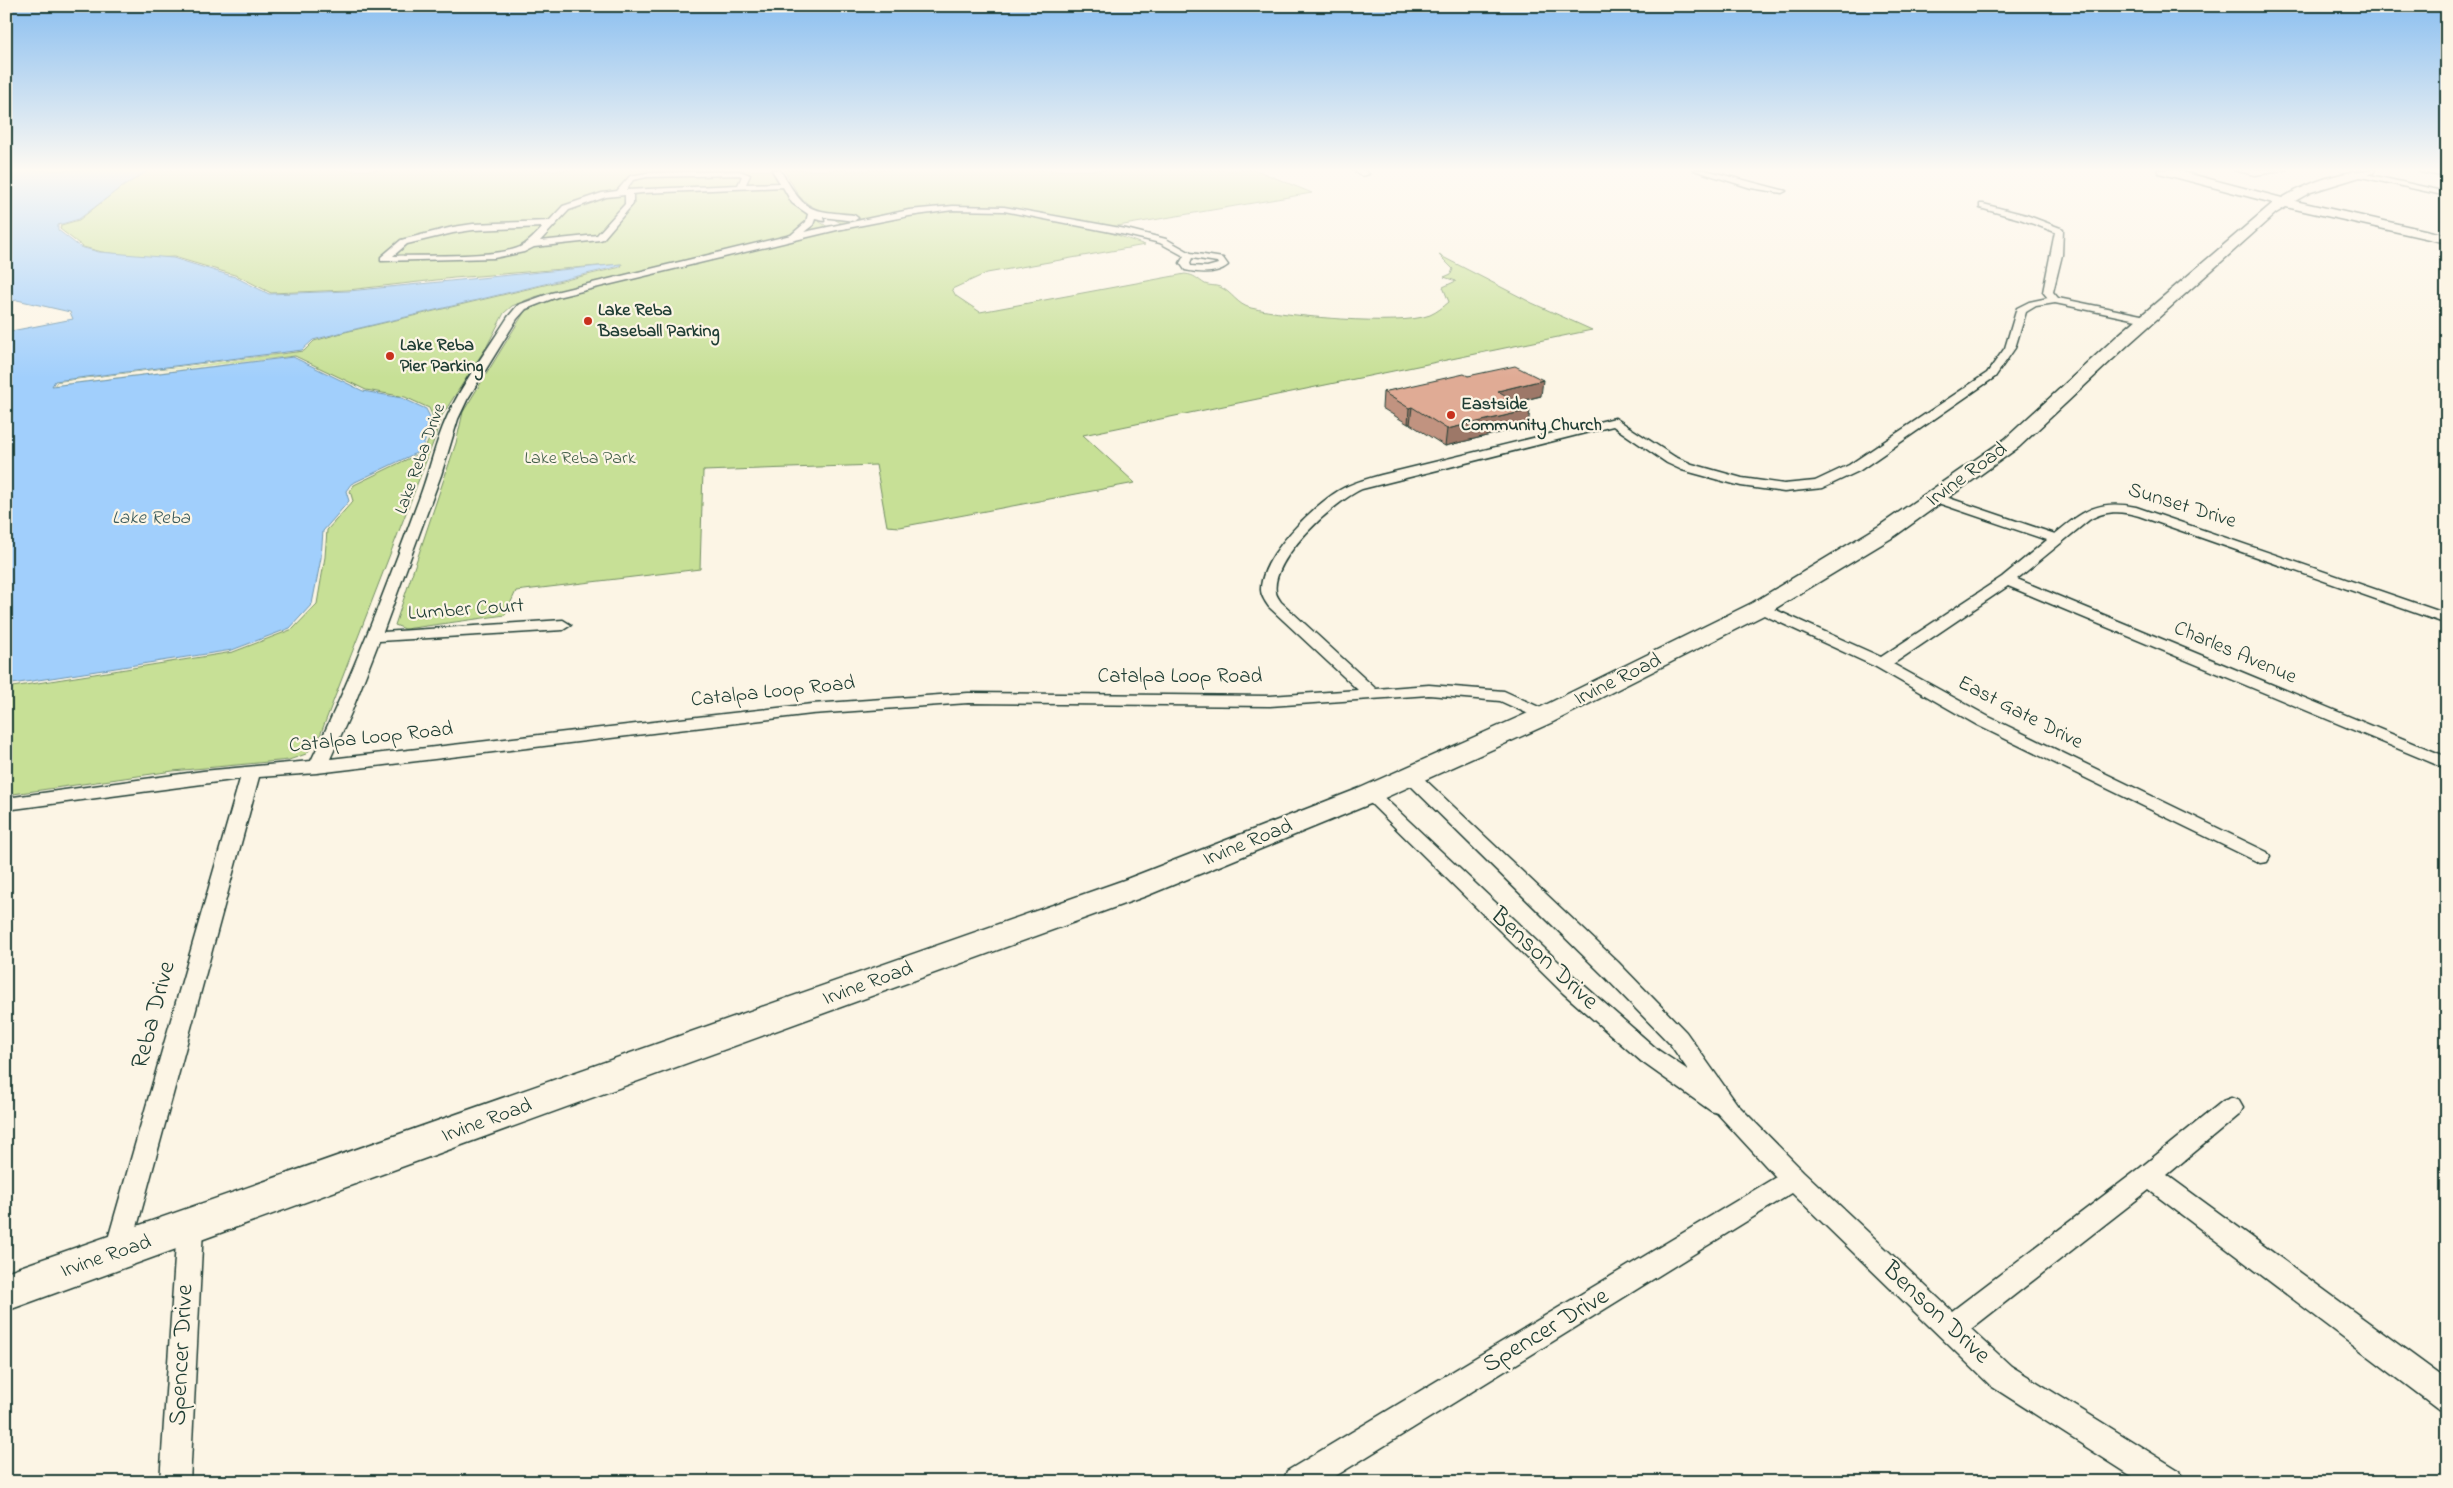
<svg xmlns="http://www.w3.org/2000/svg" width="2453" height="1488" font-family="'Indie Flower',sans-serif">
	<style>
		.green { fill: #c7e096; stroke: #738e65 }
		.water { fill: #a1cffc; stroke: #6d95ac }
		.pier { fill: #fcf5e5 }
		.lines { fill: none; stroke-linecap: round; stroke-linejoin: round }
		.street-casing { stroke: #1f3d34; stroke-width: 3 }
		.primary-casing { stroke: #1f3d34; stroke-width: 3 }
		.street { fill: #fcf5e5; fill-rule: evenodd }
		.primary { fill: #fcf5e5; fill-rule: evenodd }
		.wall { fill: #c19380; stroke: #1f3d34 }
		.shaded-wall { fill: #9d7868; stroke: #1f3d34 }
		.building { fill: #e0ab95; stroke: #1f3d34 }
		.poi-dot { fill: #c8321e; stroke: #fcf5e5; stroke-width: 2 }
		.labels { text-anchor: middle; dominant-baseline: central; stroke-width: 4.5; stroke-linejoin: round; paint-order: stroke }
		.far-poi-label { font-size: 18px; font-weight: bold; fill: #1f3d34; stroke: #fcf5e5; text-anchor: start }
		.far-street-label { font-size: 18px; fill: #1f3d34; stroke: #fcf5e5 }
		.far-park-label { font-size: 18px; fill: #415e48; stroke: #fcf5e5 }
		.far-water-label { font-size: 19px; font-style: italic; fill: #395a5c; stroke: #fcf5e5 }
		.street-label { font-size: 21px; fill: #1f3d34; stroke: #fcf5e5 }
		.near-street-label { font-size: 25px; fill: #1f3d34; stroke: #fcf5e5 }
	</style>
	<rect width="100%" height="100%" fill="#fcf5e5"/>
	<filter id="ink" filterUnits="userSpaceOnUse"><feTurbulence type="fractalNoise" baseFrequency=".02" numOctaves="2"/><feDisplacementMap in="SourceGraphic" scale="10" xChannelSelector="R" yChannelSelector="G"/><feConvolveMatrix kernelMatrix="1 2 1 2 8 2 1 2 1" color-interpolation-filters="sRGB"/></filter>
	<g filter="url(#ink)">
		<path class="green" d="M149,170H770L793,205L828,227L534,297L512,306L504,313L487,346L441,417L433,443L319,738L306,754L289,760L173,771L6,795V688L233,652L293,629L317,604L325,557L327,530L353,501L350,491L354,485L418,454L426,446L432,433L428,431L433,417L429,408L405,397L366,390L295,356L55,385L57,382L304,351L314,341L345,332L621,267L622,264L454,278L348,290L271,293L238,276L174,257L153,258L102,252L83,247L60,229L61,225L79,220L116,191Z
			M784,170H1256L1312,193L1112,227L1103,230L1145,245L987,273L952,289L956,296L980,312L1185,274C1195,275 1197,279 1205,284C1209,286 1215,285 1220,287C1232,292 1237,305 1251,308C1285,316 1399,327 1430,315C1437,312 1443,307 1449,302L1443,287L1456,281L1444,277L1451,274L1453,269L1439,255L1532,303L1592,330L1083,435L1135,483L900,527L887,526L876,465L703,471L700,569L516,591L505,615L405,629L395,625L456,443L463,412L525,311L551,299L846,226L808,204L799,196Z"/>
		<path class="water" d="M6,170H149L116,191L79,219L58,225V230L80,247L99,252L173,258L235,277L269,294L349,291L621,264L620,266L343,332L313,340L302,350L55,381L52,386L293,357L363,391L402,398L426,409L430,417L425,432L428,433L423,446L416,453L351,484L346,491L349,501L323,531L321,558L312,604L290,628L232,650L6,685V332L73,319L70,312L17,300L6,303Z"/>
		<path class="pier" d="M304,351L157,371L295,356L55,385L57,382Z"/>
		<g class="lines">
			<defs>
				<path id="street" d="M772,170H780C806,212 805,210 854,215L858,218L854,221L823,217L824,221L815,219L813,225L804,232L909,210L953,206L1004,207L1126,229L1166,239L1191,253L1223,258L1228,265C1216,275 1199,273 1185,270L1180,263L1184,256L1160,243L1126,235L1004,211L953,210L909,216L837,230L557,297L526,309L517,319L467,400L458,419L441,475L383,632L563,620L571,625L563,630L379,641L351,713L330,759L812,704L968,693L1270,696L1358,690L1269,607C1266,603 1261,595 1261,590C1260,558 1312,507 1338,491C1351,483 1367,479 1381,475L1615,418L1675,457L1692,464L1742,478L1784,484L1815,481L1849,465L1987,373L2005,348L2017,308L2029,302L2048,298L2043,292L2055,232L2020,219L1980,208V204H1983L2026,215L2063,229L2062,255L2053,292L2058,298L2146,316L2151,319L2146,322L2055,303L2036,306L2026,312L2015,348L1995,377L1859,471L1823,488L1784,492L1741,486L1682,470L1667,463L1613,426L1362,489C1335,501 1270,559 1276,592C1276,595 1279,599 1281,602L1376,689L1429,685L1504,691L1550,712L1553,716L1550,720L1544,721L1500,701L1429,695L1270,706L968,703L812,714L317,773L259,777L130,1253L126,1261L117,1265L108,1261L104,1253L240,779L6,810V798L203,771L311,761C353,675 386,588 419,499C429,473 435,443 447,417C463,382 487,350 508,317L518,305L551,293L791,235L806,222L808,214L792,203L783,187L642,193L633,194V204L603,239L600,240L534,247L524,252L494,258L381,261V257L401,240L453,227L473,224L549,221L563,206L602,193L617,191L630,176L647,173L739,171L750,175L746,184L780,183ZM739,175L742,176L738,185L626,190L633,180L647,177ZM625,195V204L597,235L540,241L569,210L606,197ZM543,227C536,234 530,242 520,247C496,258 423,255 393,256L407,244L453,233L473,230ZM1192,258L1217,262L1218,264L1207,267L1191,266L1190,263Z
					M1353,170H1362L1369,174L1362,176Z
					M1694,170H1705L1786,191L1782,193L1751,188Z
					M2234,170H2287L2255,175Z
					M2419,170L2447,173V177L2420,172Z
					M2352,171L2447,192V196L2352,175Z
					M1937,494L2055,534C2083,511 2098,499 2136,507L2447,614V624L2139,516C2121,511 2106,510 2089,520L2017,579L2447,757V769L2008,586L1893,664L1989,717L2267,852L2270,857L2267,862L2260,863L1977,725L1876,667L1755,611L1752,608L1760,603L1765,605L1881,657L2002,577L2047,540L1932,501L1930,498Z
					M1411,770L1417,772L1618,962L1686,1032L1737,1104L1803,1171L1952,1311L2140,1168L2223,1101L2231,1098L2239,1101L2243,1108L2239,1115L2167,1175L2447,1380V1412L2437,1408L2149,1190L1971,1329L2011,1366L2180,1471L2184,1482H2141L1991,1386L1792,1193L1326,1482H1283L1287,1471L1776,1177L1717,1113L1711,1111L1642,1062L1563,993L1361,794L1364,790H1376L1579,981L1658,1050L1688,1070L1670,1044L1602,974L1405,780L1402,776L1405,772Z
					M190,1217L199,1220L203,1228L190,1482H160L177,1228L181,1220Z"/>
				<path id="primary" d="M2157,170H2175L2282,198C2310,182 2343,170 2375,170L2373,173L2311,192L2295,201L2447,235V243L2286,207L2276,213L2129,344L2019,447L1895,536L1768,613L1553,722L1380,800L1146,896L6,1311V1272L1124,880L1360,788L1535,710L1752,603L1879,526L2005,439L2117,336L2273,203L2159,173Z"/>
			</defs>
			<use href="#street" class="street-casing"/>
			<use href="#primary" class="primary-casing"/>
			<use href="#street" class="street"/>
			<use href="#primary" class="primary"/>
		</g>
		<path class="wall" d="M1468,376L1541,396L1517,402L1528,426L1445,446L1410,424H1408L1382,408L1383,392Z"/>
		<path class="shaded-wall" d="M1543,380L1541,396L1496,407L1498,391Z
			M1412,407L1410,424H1408L1409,408Z
			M1530,410L1528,426L1445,446L1447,429Z"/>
		<path class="building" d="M1515,366L1543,380L1498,391L1530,410L1447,429L1412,407L1409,408L1383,392L1464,374L1468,376Z"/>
	</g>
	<linearGradient id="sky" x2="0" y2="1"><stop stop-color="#8bbff0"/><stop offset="0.45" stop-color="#fefaf3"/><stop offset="1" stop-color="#fefaf3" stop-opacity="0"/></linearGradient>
	<rect width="2453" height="378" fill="url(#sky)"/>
	<g class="poi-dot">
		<circle cx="588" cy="321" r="5"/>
		<circle cx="390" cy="356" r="5"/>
		<circle cx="1451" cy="415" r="5"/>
	</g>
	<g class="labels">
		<g class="far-poi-label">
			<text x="598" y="311">Lake Reba<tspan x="598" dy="21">Baseball Parking</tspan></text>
			<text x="400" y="346">Lake Reba<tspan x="400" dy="21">Pier Parking</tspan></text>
			<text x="1461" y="405">Eastside<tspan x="1461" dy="21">Community Church</tspan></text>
		</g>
		<g class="far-street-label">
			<text transform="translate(421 459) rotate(-70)">Lake Reba Drive</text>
		</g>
		<g class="far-park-label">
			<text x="580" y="459">Lake Reba Park</text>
		</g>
		<g class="far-water-label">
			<text x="151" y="518">Lake Reba</text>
		</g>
		<g class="street-label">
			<text transform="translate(1967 475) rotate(-36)">Irvine Road</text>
			<text transform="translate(2182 506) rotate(17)">Sunset Drive</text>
			<text transform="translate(466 610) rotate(-4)">Lumber Court</text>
			<text transform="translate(2235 653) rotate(23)">Charles Avenue</text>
			<text x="1180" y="677">Catalpa Loop Road</text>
			<text transform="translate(1618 680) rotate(-26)">Irvine Road</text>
			<text transform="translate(773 692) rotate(-6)">Catalpa Loop Road</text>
			<text transform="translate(2020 713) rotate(27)">East Gate Drive</text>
			<text transform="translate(371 738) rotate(-6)">Catalpa Loop Road</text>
			<text transform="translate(1248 843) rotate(-22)">Irvine Road</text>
			<text transform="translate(868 984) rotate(-20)">Irvine Road</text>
			<text transform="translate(487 1121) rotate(-20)">Irvine Road</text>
			<text transform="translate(106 1257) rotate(-19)">Irvine Road</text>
		</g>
		<g class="near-street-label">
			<text transform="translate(1544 959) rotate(43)">Benson Drive</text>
			<text transform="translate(154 1015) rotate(-75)">Reba Drive</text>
			<text transform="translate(1936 1313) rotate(43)">Benson Drive</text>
			<text transform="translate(1546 1331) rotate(-31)">Spencer Drive</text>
			<text transform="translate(182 1355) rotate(-87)">Spencer Drive</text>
		</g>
	</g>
	<rect width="2453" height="1488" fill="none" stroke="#fcf5e5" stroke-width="25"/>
	<rect x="12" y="12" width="2428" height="1463" fill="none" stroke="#1f3d34" stroke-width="2" filter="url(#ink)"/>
</svg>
